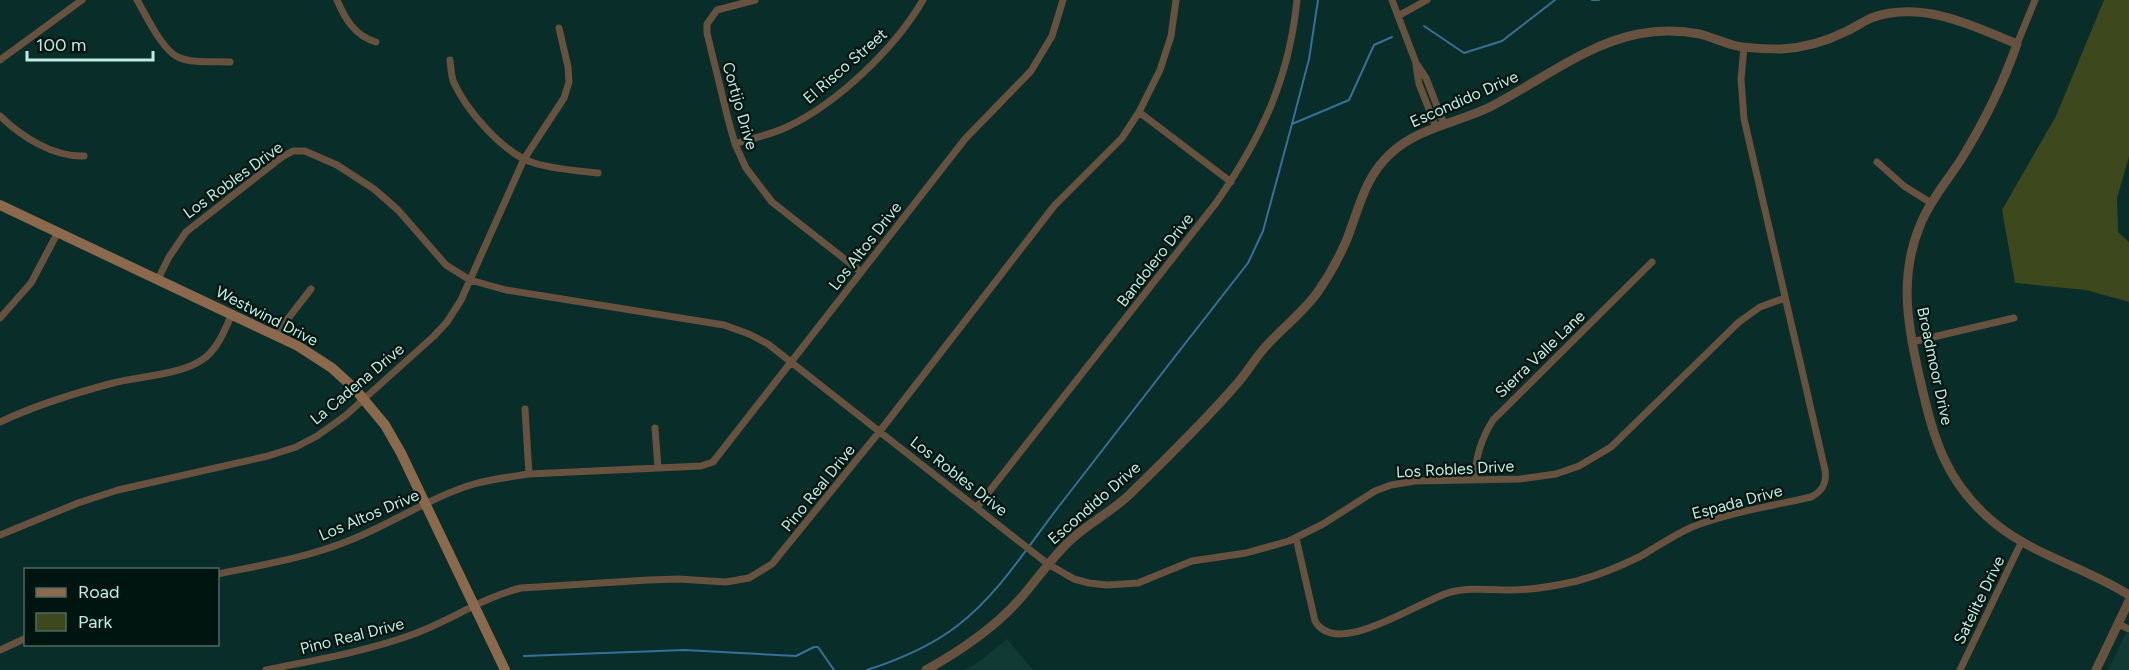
<svg xmlns="http://www.w3.org/2000/svg" width="2129" height="670" font-family="Figtree,sans-serif">
	<style>
		.built { fill: #123a35 }
		.green { fill: #3d481d }
		.lines { fill: none; stroke-linecap: round; stroke-linejoin: round }
		.stream { stroke: #367099; stroke-width: 2 }
		.minor { stroke: #67513f; stroke-width: 7 }
		.tertiary { stroke: #67513f; stroke-width: 9 }
		.secondary { stroke: #8b694c; stroke-width: 10 }
		.labels { text-anchor: middle; dominant-baseline: central; stroke-width: 4.5; stroke-linejoin: round; paint-order: stroke }
		.street-label { font-size: 16px; fill: #bcede3; stroke: #001410 }
	</style>
	<rect width="100%" height="100%" fill="#092d28"/>
	<path class="built" d="M2126,633L2129,634V670H2108Z
		M1007,639L1033,670H964L980,661Z"/>
	<path class="green" d="M2104,0H2129V157L2117,198L2118,232L2129,242V302L2086,290L2015,283L2002,210L2056,116Z"/>
	<g class="lines">
		<path class="stream" d="M1592,0H1599
			M1424,26L1464,53L1502,41L1555,0
			M1292,124L1349,100L1374,45L1392,37
			M524,656L685,650L796,656L814,647H818L834,670
			M867,670C898,660 931,646 957,626C1001,592 1029,544 1063,501C1124,422 1186,342 1248,263L1263,231L1292,124L1309,59L1318,0"/>
		<path class="minor" d="M137,0C146,15 162,50 178,57C193,64 213,61 230,62
			M337,0C345,19 355,36 376,42
			M755,0L717,10L707,24V33L728,119L735,144L746,168L772,202L861,272
			M1392,0L1398,16L1427,0
			M1398,16L1416,63L1426,78L1444,124
			M2017,44L2035,0
			M0,60L82,0
			M450,60C451,68 451,76 454,83C467,111 504,154 534,163C554,169 577,171 598,173
			M1416,66L1419,84L1436,127
			M1139,112L1231,182
			M0,116C22,137 53,157 84,156
			M735,144C752,138 770,135 787,127C838,103 895,48 923,0
			M1877,162L1904,186L1931,203
			M158,279L169,257L186,232L282,157L293,151H305L337,165L374,189L398,210L446,265L470,280L506,290L724,325L749,334L768,344L1048,564L1074,579L1089,583L1107,585L1138,583L1192,561L1246,553L1289,541L1323,524L1375,491L1391,485L1415,481L1520,479L1556,474L1579,466L1611,447L1739,322L1760,307L1785,298
			M0,318L31,283L58,232
			M276,334L311,289
			M1912,342L2014,318
			M525,409L529,474
			M0,422C36,405 75,393 113,383C141,376 184,375 206,357C219,346 225,329 232,314
			M655,428L658,468
			M1475,480C1475,457 1481,439 1493,420L1652,262
			M977,507L1216,203C1261,138 1289,80 1297,0
			M0,535L78,503L118,490L268,456L296,447L317,436L345,416L434,336L447,322L461,300L524,159L564,98L569,82L568,67L559,28
			M1296,538L1315,621C1337,660 1422,599 1451,592C1470,587 1490,590 1510,590C1532,590 1555,586 1577,581C1599,575 1621,566 1641,556C1658,546 1674,535 1692,527C1730,512 1772,506 1811,497C1823,491 1827,483 1825,470L1744,119L1741,79L1744,47
			M218,574C261,565 306,558 348,541C390,525 430,497 474,484C492,479 510,477 529,474L701,466L713,462L965,139L1031,71L1052,36L1063,0
			M2118,624L2129,629
			M0,650L26,638
			M266,670C314,660 364,652 411,635C448,622 483,597 521,588L648,580L678,579L726,582L749,578L772,564L880,431L1054,206L1122,138L1139,112L1160,70L1171,36L1176,0
			M1960,670L2022,541"/>
		<path class="tertiary" d="M926,670C960,651 993,629 1019,600C1038,579 1053,555 1074,537C1091,522 1112,511 1129,495C1165,460 1202,424 1235,386C1247,373 1256,356 1269,343C1285,326 1303,312 1317,293C1329,276 1339,258 1347,239C1359,208 1365,177 1390,154C1417,128 1457,123 1490,107C1537,83 1586,44 1638,34C1658,30 1680,30 1700,34C1711,37 1722,42 1733,45C1748,49 1765,49 1781,49C1804,48 1827,41 1847,31C1855,27 1863,22 1871,18C1922,0 1971,25 2017,44C2003,84 1984,122 1962,158C1948,180 1931,199 1921,223C1899,274 1907,323 1919,375C1933,436 1944,483 1997,525C2036,556 2087,568 2129,595
			M2096,670L2129,601"/>
		<path class="secondary" d="M0,205L298,346L332,368L355,389L385,425L401,453L505,670"/>
	</g>
	<g class="labels">
		<g class="street-label">
			<text transform="translate(845 66) rotate(-41)">El Risco Street</text>
			<text transform="translate(1464 99) rotate(-24)">Escondido Drive</text>
			<text transform="translate(740 106) rotate(74)">Cortijo Drive</text>
			<text transform="translate(233 180) rotate(-36)">Los Robles Drive</text>
			<text transform="translate(865 246) rotate(-52)">Los Altos Drive</text>
			<text transform="translate(1155 260) rotate(-52)">Bandolero Drive</text>
			<text transform="translate(267 316) rotate(27)">Westwind Drive</text>
			<text transform="translate(1540 354) rotate(-44)">Sierra Valle Lane</text>
			<text transform="translate(1935 366) rotate(78)">Broadmoor Drive</text>
			<text transform="translate(357 384) rotate(-40)">La Cadena Drive</text>
			<text transform="translate(1455 469) rotate(-3)">Los Robles Drive</text>
			<text transform="translate(959 476) rotate(38)">Los Robles Drive</text>
			<text transform="translate(818 488) rotate(-51)">Pino Real Drive</text>
			<text transform="translate(1737 502) rotate(-15)">Espada Drive</text>
			<text transform="translate(1094 503) rotate(-41)">Escondido Drive</text>
			<text transform="translate(369 515) rotate(-23)">Los Altos Drive</text>
			<text transform="translate(1979 600) rotate(-64)">Satelite Drive</text>
			<text transform="translate(352 636) rotate(-14)">Pino Real Drive</text>
		</g>
	</g>
	<rect x="24" y="568" width="195" height="78" fill="#001410" stroke="#4b6b64" stroke-width="1.5"/>
	<rect x="36" y="588" width="30" height="9" fill="#8b694c" stroke="#4b6b64" stroke-width="1.5"/>
	<text x="78" y="598" font-size="18" fill="#bcede3">Road</text>
	<rect x="36" y="613" width="30" height="18" fill="#3d481d" stroke="#4b6b64" stroke-width="1.5"/>
	<text x="78" y="628" font-size="18" fill="#bcede3">Park</text>
	<path d="M27 51v9h126v-9" fill="none" stroke="#bcede3" stroke-width="3"/>
	<text x="36" y="51" font-size="18" fill="#bcede3" stroke="#001410" stroke-width="4.5" paint-order="stroke">100 m</text>
</svg>
